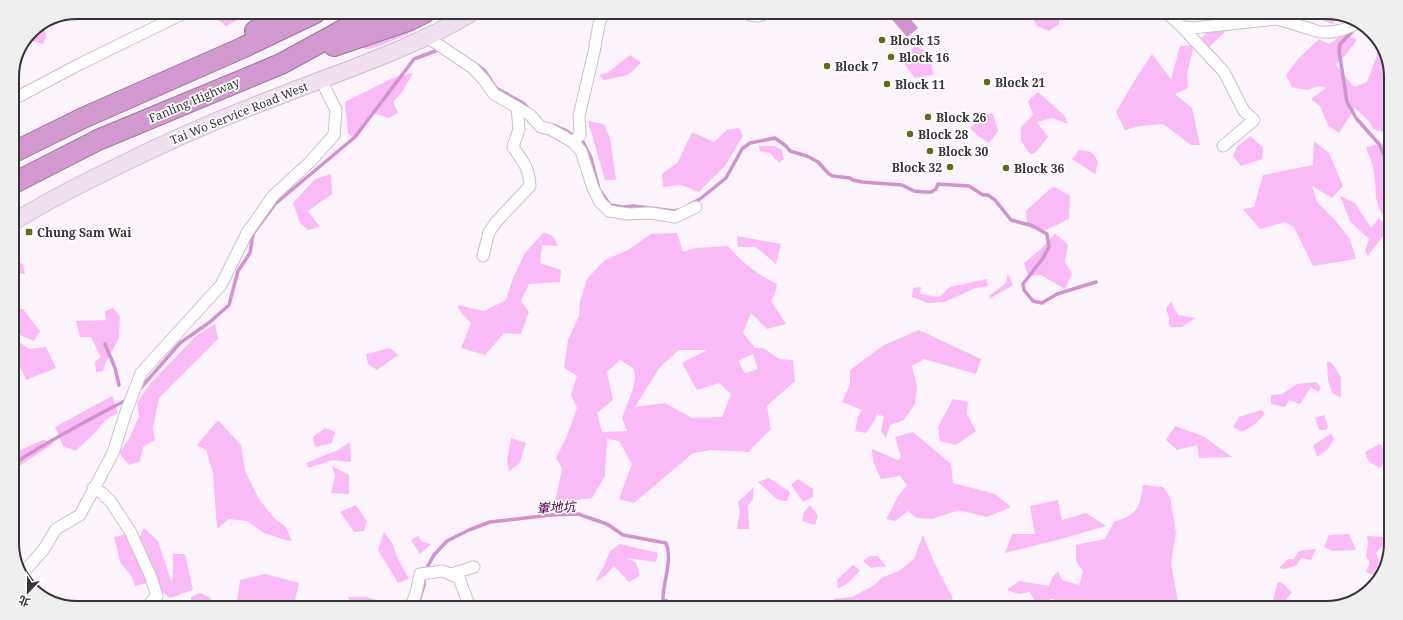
<svg xmlns="http://www.w3.org/2000/svg" width="1403" height="620" font-family="'Noto Serif','Noto Sans TC',serif">
	<style>
		.green { fill: #f9baf5; fill-rule: evenodd }
		.water { fill: #d193cd }
		.lines { fill: none; stroke-linecap: round; stroke-linejoin: round }
		.stream { stroke: #d193cd; stroke-width: 3.5 }
		.street-casing { stroke: #cac1c9; stroke-width: 13 }
		.secondary-casing { stroke: #cac1c9; stroke-width: 18 }
		.highway-casing { stroke: #9b7698; stroke-width: 22 }
		.street { stroke: #fff; stroke-width: 11 }
		.secondary { stroke: #f1e0f0; stroke-width: 16 }
		.highway { stroke: #d199cd; stroke-width: 20 }
		.poi-dot { fill: #5e6c16; stroke: #fff; stroke-width: 1.5 }
		.labels { text-anchor: middle; dominant-baseline: central; stroke-width: 3.5; stroke-linejoin: round; paint-order: stroke }
		.poi-label { font-size: 12px; font-weight: bold; fill: #373437; stroke: #fff; text-anchor: start }
		.street-label { font-size: 12px; fill: #373437; stroke: #fff }
		.water-label { font-size: 13px; font-style: italic; fill: #4f014e; stroke: #fff }
		.rim { fill: none; stroke: #373437; stroke-width: 2 }
	</style>
	<rect width="100%" height="100%" fill="#fdf3fc"/>
	<path class="green" d="M217,13H250L226,26L212,15Z
		M430,13H445C432,22 379,50 366,49C362,48 357,47 354,46Z
		M630,14H648L646,17L634,20Z
		M1032,16H1066L1059,21V24L1049,31L1037,26Z
		M1192,16L1295,17L1285,23L1254,25L1226,31L1207,49L1203,43L1202,37L1208,31H1221L1202,18Z
		M1313,17H1335L1333,24Z
		M44,26L46,36L43,44L33,41L31,31Z
		M1345,33L1357,40L1347,53L1336,65L1354,87L1367,82L1377,55L1378,40L1380,41L1391,73L1390,133L1374,130L1368,120L1355,108L1339,133L1328,125L1320,106L1311,99L1326,88L1319,86L1307,90L1292,87L1286,75L1298,59L1319,39L1329,44Z
		M915,45L931,55L933,75L915,78L903,62Z
		M1194,45L1187,74L1188,88L1175,94L1192,108L1200,145H1191L1163,124L1140,126L1125,130L1116,112L1138,75L1152,54L1171,79L1180,46Z
		M630,55L641,63L628,75L604,80L599,75L607,73Z
		M413,73L403,91L393,102L398,113L389,118L371,112L356,139L348,134L345,102L393,78Z
		M1038,92L1064,115L1068,124L1052,118L1037,122L1048,137L1035,153L1030,154L1021,141V127L1033,115L1028,101Z
		M985,114H993L998,131L989,143L978,136L970,128Z
		M588,121L604,124L610,138L616,180H605Z
		M739,128L743,136L725,166L699,192L681,185L663,187L662,174L678,162L692,132L714,142L727,130Z
		M1250,136L1263,147L1262,159L1241,166L1233,156L1237,147Z
		M1314,141L1329,153L1343,186L1332,198L1312,186L1317,202L1334,219L1350,239L1356,259L1313,266L1294,227L1285,222L1260,229L1243,209L1254,207L1263,175L1313,165Z
		M1390,142L1389,224C1371,202 1378,192 1373,168C1372,161 1368,154 1366,147Z
		M759,146H774L782,150L784,159L779,163L770,153L760,151Z
		M1079,150C1092,151 1093,152 1098,162L1095,174L1072,159Z
		M331,174L332,194L308,211L320,227L308,230L300,223L293,203L315,179Z
		M1052,187L1057,188L1070,196L1069,219L1046,230L1032,229L1027,223L1026,211Z
		M1340,196L1355,203L1371,228L1379,218L1389,228L1368,256L1365,251L1369,239L1350,221Z
		M544,232L554,237L558,246L542,245L540,263L561,270L560,282L529,284L521,301L529,312L521,334L504,333L485,355L461,348L471,323L462,314L457,305L484,311L506,300L513,278L525,253Z
		M677,233L683,252L695,248L728,246C744,264 755,273 777,284L775,294L771,301L786,324L767,329L751,313L743,333L755,348H763L779,359L793,360L795,381L767,406L771,429L748,452L711,450L693,453L634,503L619,499L632,464L619,441L607,439L605,476L592,498L555,503L562,468L556,458L567,436L577,408L571,395L577,376L564,368L568,340L579,316L580,301L587,279L605,260L628,250L651,234ZM679,350H707L682,363L697,390L719,383L731,394L722,417L692,418L665,403L635,407L660,367ZM753,354L758,369L745,373L738,361ZM620,360L634,369C638,384 627,403 622,418L627,431L602,432L597,413L613,400L607,372Z
		M1055,233L1068,245L1065,262L1072,274L1065,289L1041,275L1028,276L1024,263L1043,247Z
		M737,236L781,244L776,264L762,252L755,247H738Z
		M12,260L23,264L25,274L12,271Z
		M1008,274L1013,285L989,299L990,295L1005,284Z
		M987,279L988,286L973,289L945,302L928,303L912,297L913,288L921,287L920,294L939,297L950,287Z
		M1171,301L1178,315L1195,318L1182,327H1171L1169,325V317L1166,309Z
		M113,308L120,316L119,338L105,364L103,371L96,372L95,362L101,357L91,337H80L76,321L106,320L105,311Z
		M12,309H23L40,331L34,341L22,336L13,328Z
		M215,324L218,339L159,398L153,428L155,440L143,447L140,461L129,465L119,453L130,437L139,416L137,403L149,385L195,337Z
		M919,330L981,359L976,374L924,359L912,366L917,386L915,404L904,420L890,425L886,438L881,431L884,417L877,413L875,420L866,433L855,431L858,417L862,410L842,402L850,385V370L884,345Z
		M15,339L29,349L46,347L56,368L26,380L17,359Z
		M390,348L398,355L377,370L368,364L366,354Z
		M1327,362H1331L1341,377V398L1332,393L1328,380Z
		M1316,382L1321,388L1318,392L1311,387L1300,404L1289,400L1285,407L1271,404V395L1282,394L1297,384Z
		M112,396L118,413L105,420L96,432L75,451L63,446L55,427Z
		M953,399L968,402L967,414L976,431L956,445L940,441L938,427Z
		M1262,410L1265,414L1254,425L1242,432L1233,427L1239,417Z
		M1324,415L1328,427L1326,430H1319L1315,418Z
		M218,420L241,445L245,471L259,499L274,518L286,527L292,541L285,540L264,533L247,521L229,519L217,529L213,473L206,450L197,445Z
		M1175,426L1203,436L1232,457L1199,458L1197,445L1177,450L1166,440Z
		M325,428L335,432L332,443L315,447L313,437Z
		M913,432L951,464L953,483L995,494L1011,507L987,517L959,510L932,519L917,518L908,511L895,521L886,519L899,495L907,485L900,476L881,479L873,461L872,449L898,460L901,457L895,437Z
		M1331,434L1334,439L1327,450L1317,457L1313,445Z
		M511,438L526,443L519,464L509,471L507,461Z
		M43,440L54,443L12,471V454Z
		M350,442L351,462L333,460L308,468L306,463L338,450Z
		M1380,444L1387,451V460L1380,468L1369,462L1365,452Z
		M332,466L349,475V494L331,493L335,476Z
		M769,478L790,492L787,501L778,500L758,482Z
		M798,479L813,489V497L803,502L791,485Z
		M1143,485L1163,487L1170,497L1176,533L1171,563L1178,602L1172,607H1079L1068,605L1052,599L1035,603L1030,592L1019,594L1007,590L1019,581L1049,586L1052,578L1058,571L1062,580L1079,585L1083,571L1076,561V545L1105,539L1114,522C1137,515 1140,508 1143,485Z
		M754,487L753,499L748,506L749,529H737L740,511L738,502Z
		M1058,500L1062,520L1086,513L1106,526L1061,539L1005,553L1012,534H1035L1030,506Z
		M356,505L367,521L364,531L354,532L340,512Z
		M810,505L818,516L815,525L802,521L804,512Z
		M144,528L158,541L171,581L173,578V554H185L193,590L170,598L162,592L139,539Z
		M384,532L392,543L398,559L409,579L398,583L378,550Z
		M127,534L133,547L148,583L135,586L132,577L120,562L114,537Z
		M1349,534L1356,550L1332,551L1324,547L1329,535Z
		M923,535L934,562L953,599L946,606H838L834,599L852,597L873,586L883,577L899,571L914,559Z
		M418,536L422,542L431,544L420,554L411,540Z
		M1367,536L1386,537V542L1376,553L1379,560L1375,576L1366,572L1370,562L1366,557L1368,543Z
		M12,544L23,560L19,566L12,547Z
		M620,544L658,553L656,562L627,558L636,563L640,576L629,582L614,566L605,576L595,582L604,566L610,551Z
		M1316,549L1311,560L1301,558L1297,565L1285,569L1279,568L1288,559H1294L1299,551Z
		M870,556H878L886,566L871,568L863,561Z
		M853,565L860,570C854,577 847,586 838,588L837,580Z
		M265,574L299,583L295,600L288,604H238L237,602L240,580Z
		M1278,582L1282,583L1292,592L1282,605L1273,599Z
		M200,593L211,598V604L191,603V597Z
		M348,597H366L391,604H351Z"/>
	<path class="water" d="M888,15H907L918,28L907,37Z"/>
	<g class="lines">
		<path class="stream" d="M1342,17L1352,32L1340,44L1339,51L1347,102L1356,118L1379,144L1386,159L1390,181
			M477,65L485,71L496,88L523,103L530,110
			M553,125L565,130L583,142L591,158L599,189L610,205L623,207L633,206L675,211L677,210
			M687,206L700,199L726,178L742,149L750,143L775,138L786,146L790,151L807,156L818,162L829,174L833,176L850,178L853,180L862,182L902,185L914,191L924,192H931L936,189L938,184L969,186L983,195H988L995,200L1011,220L1033,226L1047,234L1049,247L1043,258L1023,284L1024,290L1033,301L1042,303L1057,294L1096,282
			M105,344L115,368L119,385
			M139,390L180,343L210,322L229,305L238,271L250,253L253,234L275,204L355,137L414,59L441,49
			M12,465C49,440 89,420 128,399
			M425,571L434,555L447,541L469,530L490,522L551,515L578,514L607,524L623,535L666,543C673,560 663,581 663,599L675,605
			M418,604L424,585V578"/>
		<defs>
			<path id="street" d="M750,15L758,16L762,15
				M1170,16L1182,27L1224,72L1244,111L1254,120L1223,146
				M1182,27L1193,28L1277,19L1320,32H1331L1342,30L1358,23
				M427,37L473,68L484,80L494,94L530,115L541,127L550,129L573,142L581,151L593,188L600,202L609,211L628,214L650,213L675,217L696,207
				M12,100L80,64L186,12
				M573,142L580,135L579,116L594,52L599,24L603,14
				M483,256L489,232L497,221L530,186C529,167 523,162 513,147L519,129L517,108
				M93,488L102,493L111,502L130,531L151,577L157,596L150,603
				M22,574L44,549L56,529L80,515L113,453L126,412L141,373L221,285L247,233L273,196L310,162L334,135L336,110L321,80
				M451,574L474,567
				M412,604L416,593L420,574L443,571L459,578L469,605"/>
			<path id="secondary" d="M12,223C43,203 77,186 110,170C166,142 223,117 282,95C345,70 411,49 470,14"/>
			<path id="highway" d="M255,31L281,13
				M334,46L410,20L424,13
				M12,153L83,118L242,48L315,13
				M12,184L98,140L281,64L374,13"/>
		</defs>
		<use href="#street" class="street-casing"/>
		<use href="#secondary" class="secondary-casing"/>
		<use href="#highway" class="highway-casing"/>
		<use href="#street" class="street"/>
		<use href="#secondary" class="secondary"/>
		<use href="#highway" class="highway"/>
	</g>
	<g class="poi-dot">
		<circle cx="882" cy="40" r="4"/>
		<circle cx="891" cy="57" r="4"/>
		<circle cx="827" cy="66" r="4"/>
		<circle cx="987" cy="82" r="4"/>
		<circle cx="887" cy="84" r="4"/>
		<circle cx="928" cy="117" r="4"/>
		<circle cx="910" cy="134" r="4"/>
		<circle cx="930" cy="151" r="4"/>
		<circle cx="950" cy="167" r="4"/>
		<circle cx="1006" cy="168" r="4"/>
		<rect x="25" y="228" width="8" height="8" rx="2"/>
	</g>
	<g class="labels">
		<g class="poi-label">
			<text x="890" y="40">Block 15</text>
			<text x="899" y="57">Block 16</text>
			<text x="835" y="66">Block 7</text>
			<text x="995" y="82">Block 21</text>
			<text x="895" y="84">Block 11</text>
			<text x="936" y="117">Block 26</text>
			<text x="918" y="134">Block 28</text>
			<text x="938" y="151">Block 30</text>
			<text x="942" y="167" text-anchor="end">Block 32</text>
			<text x="1014" y="168">Block 36</text>
			<text x="37" y="232">Chung Sam Wai</text>
		</g>
		<g class="street-label">
			<text transform="translate(194 100) rotate(-23)">Fanling Highway</text>
			<text transform="translate(239 113) rotate(-22)">Tai Wo Service Road West</text>
		</g>
		<g class="water-label">
			<text transform="translate(556 507) rotate(-3)">輋地坑</text>
		</g>
	</g>
	<path d="M0 0H1403V620H0ZM77 19H1326A58 58 0 0 1 1384 77V543A58 58 0 0 1 1326 601H77A58 58 0 0 1 19 543V77A58 58 0 0 1 77 19Z" fill="#efefef" fill-rule="evenodd"/>
	<path class="rim" d="M77 19H1326A58 58 0 0 1 1384 77V543A58 58 0 0 1 1326 601H77A58 58 0 0 1 19 543V77A58 58 0 0 1 77 19Z"/>
	<g transform="translate(28 592) rotate(202)" stroke="#ffffff" stroke-width="3" paint-order="stroke">
	<path d="M0-3L7 15L0 10L-7 15Z" fill="#373437"/>
	<text y="-6" font-size="11" font-weight="bold" text-anchor="middle" fill="#373437">北</text>
	</g>
</svg>
